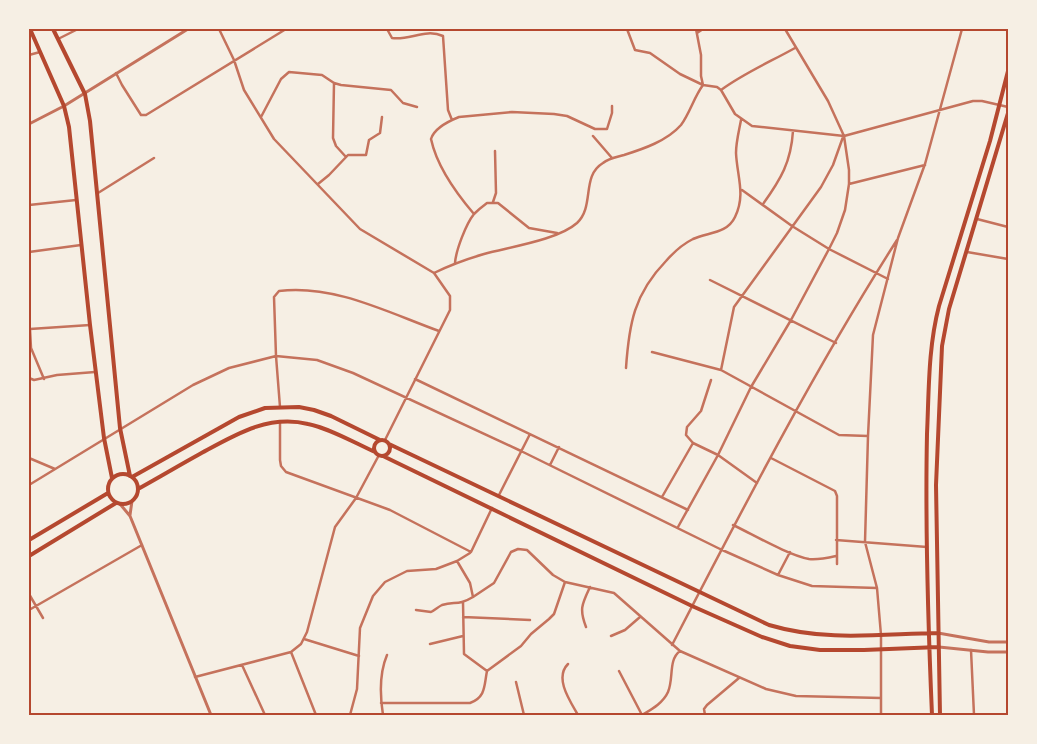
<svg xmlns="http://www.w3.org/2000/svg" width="1037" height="744" font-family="'Asap Condensed',sans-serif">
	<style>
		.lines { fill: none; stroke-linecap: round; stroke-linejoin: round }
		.minor { stroke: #c5725c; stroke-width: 2.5 }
		.tertiary { stroke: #c5725c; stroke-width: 3 }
		.secondary { stroke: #b5482f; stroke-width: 4 }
		.neatline { fill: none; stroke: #b5482f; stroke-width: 2 }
	</style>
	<rect width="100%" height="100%" fill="#f6efe4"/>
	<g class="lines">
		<path class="minor" d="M219,29L234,60L244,90L274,139L360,229L434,273L450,296V310L385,440
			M387,29L392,38C409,41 425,28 443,36L448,110L452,120
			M595,29H602
			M696,29L701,55V76L703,85L717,87L721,90L735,114L752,126L844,136L973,101H982L1008,107
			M697,33L703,29
			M58,39L78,29
			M29,55L40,52
			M116,73L122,85L141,115H146L286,29
			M334,83L333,138L336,146L346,157
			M721,90C744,73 770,62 795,48
			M261,117L281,79L289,72L322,75L334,83L341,85L391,90L403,103L417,107
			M593,136L612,158
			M318,184L329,175L348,155H366L369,140L380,133L382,117
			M849,184L925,165
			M742,190L792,226L829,249L888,279
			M98,193L154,158
			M493,202L496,193L495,151
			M763,204C781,179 791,162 793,131
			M29,205L76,200
			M474,214C456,193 437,167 431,139C434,129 449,121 459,117L512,112L554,114L567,116L595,129H607L612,113V106
			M977,219L1008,227
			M29,252L81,245
			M967,252L1008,259
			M455,263C456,250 466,224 474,214C478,210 483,206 487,203H498L529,228L557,233
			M434,273C450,265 467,259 484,254C509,247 558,240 577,223C595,206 581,176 603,163C609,158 617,157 624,155C643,149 667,141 681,125C690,113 694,97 703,85L680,74L650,53L635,50L627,29
			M710,280L836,343
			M652,352L721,370L839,435L868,436
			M626,368C629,324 634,294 666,261C673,253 683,244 693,239C708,232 727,234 735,217C746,195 737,176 736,153C736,142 739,131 741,120
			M721,370L734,307L821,187L833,165L843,137
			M29,378L34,380L57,375L95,372
			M44,379L31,348L30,329L90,325
			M415,379L688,510
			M711,380L701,411L687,427L686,435L693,443L718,455L757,483
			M280,407L276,356L274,297L279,291C334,284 389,313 439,331
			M280,422V460L281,466L286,472L390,510L471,552L492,508
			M29,458L55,469
			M771,458L835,491L837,496V564
			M550,465L559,447
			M29,485L193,385L229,368L276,356L317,360L353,373L521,451L720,549L778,575L812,586L877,588
			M499,495L530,434
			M662,497L693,443
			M733,525C754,535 788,555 809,559C818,560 827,558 836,556
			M678,527L718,455L751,387L791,320L829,249L837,233L845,210L849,184V170L844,136L828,101L785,29
			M836,540L927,547
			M778,575L790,552
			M29,594L43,618
			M473,597L494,583L511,552L518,549L527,550L553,575L565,582L614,593L680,651L766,689L796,696L881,698
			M29,610L142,545
			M416,610L431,612C435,610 438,607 442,605C455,601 458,606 473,597L470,583L457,561
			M463,617L530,620
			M586,627C579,609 582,604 590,587
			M611,636L625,630L640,617
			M304,639L359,656
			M430,644L463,636
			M672,645C743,508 814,370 897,240
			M971,650L974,715
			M291,652L316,715
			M568,664C554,678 570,701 578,715
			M242,665L265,715
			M487,671L521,646L531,634L549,619L554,614L565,582
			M619,671L642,715
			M195,677L291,652L301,644L307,632L335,527L356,498L379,455
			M516,682L524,715
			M381,703H470C486,697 484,686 487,671L464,654L463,602
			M350,715L357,689L360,628L373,596L385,582L407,571L436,569L457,561L470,553
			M383,715C380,696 379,674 387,655
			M642,715C652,709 663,703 668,692C674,678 668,660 680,651
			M705,715L704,709L707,705L739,678
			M881,715V635L877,588L865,542L868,436L873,335L898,238L925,164L962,29"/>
		<path class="tertiary" d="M29,124L64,106L188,29
			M120,504L130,516L211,715
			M130,515L132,501
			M938,633L989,642H1008
			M939,647L988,652H1008"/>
		<path class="secondary" d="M30,29L64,106L69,127L90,325L104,438L112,478
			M53,29L85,94L90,121L120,428L130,476
			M374 448a8 8 0 1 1 16 0a8 8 0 1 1-16 0Z
			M389,444L769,625C826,642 880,634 938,633
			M383,456L692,606L762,637L790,646L820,650H864L939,647
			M108 489a15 15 0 1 1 30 0a15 15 0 1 1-30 0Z
			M132,477L239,417L265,408L299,407L314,410L331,416L380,440
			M138,489C158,478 178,466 198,455C233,436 267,414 308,424C331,429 353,442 375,452
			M29,540L108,493
			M29,556L116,503
			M932,715C928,622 925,528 927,434C929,391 928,348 939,306L990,141L1008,71
			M940,715L936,485L942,346L949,309L1008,113"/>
	</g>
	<rect width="1037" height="744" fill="none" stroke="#f6efe4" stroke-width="60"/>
	<rect x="30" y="30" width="977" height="684" class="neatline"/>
</svg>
